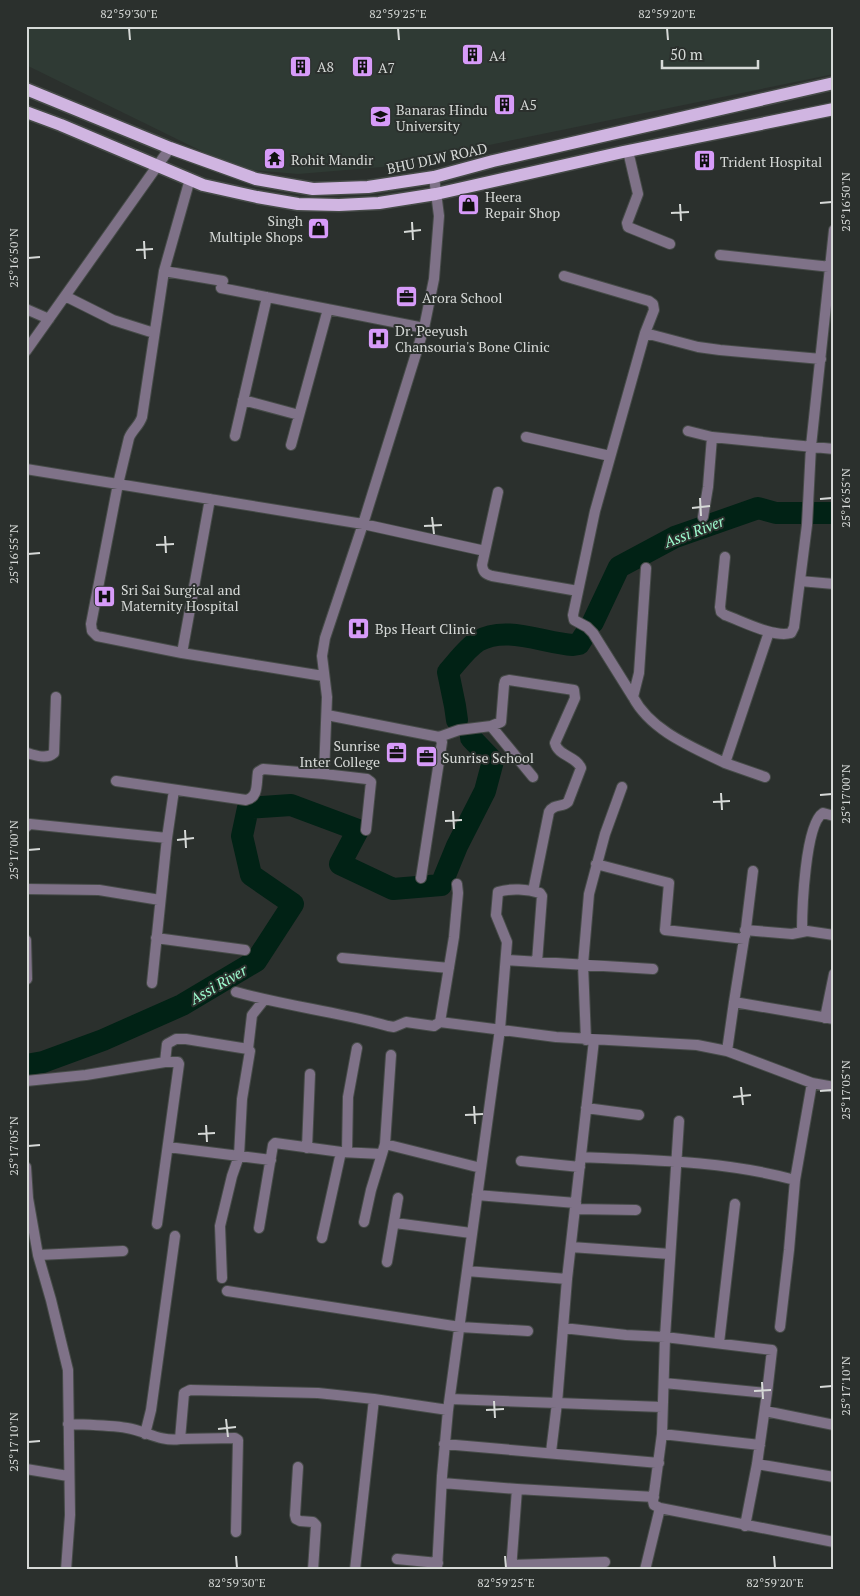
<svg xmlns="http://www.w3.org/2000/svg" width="860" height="1596" font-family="'PT Serif',serif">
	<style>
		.built { fill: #2f3a34 }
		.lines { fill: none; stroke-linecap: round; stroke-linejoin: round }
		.river { stroke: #012215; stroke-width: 22 }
		.minor-casing { stroke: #464b48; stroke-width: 12 }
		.primary-casing { stroke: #464b48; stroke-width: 15 }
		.minor { stroke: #7f7288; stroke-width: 10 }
		.primary { stroke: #d0b5e1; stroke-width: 12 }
		.ticks { fill: none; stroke: #d6d9d7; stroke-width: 2 }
		.labels { text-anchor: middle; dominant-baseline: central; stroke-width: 4; stroke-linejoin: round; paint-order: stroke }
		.poi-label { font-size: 14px; fill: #d6d9d7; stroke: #2b302d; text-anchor: start }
		.street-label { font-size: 14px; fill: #d6d9d7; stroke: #2b302d }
		.water-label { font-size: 15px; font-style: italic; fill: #9cfacd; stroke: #2b302d }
		.neatline { fill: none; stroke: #d6d9d7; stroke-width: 2 }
		.ticks-label { font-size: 12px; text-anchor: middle; fill: #d6d9d7 }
	</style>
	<rect width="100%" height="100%" fill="#2b302d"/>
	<path class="built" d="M26,26H834V74L382,167L298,174L238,169L26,65Z"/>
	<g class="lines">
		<path class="river" d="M593,622L619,567L675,537L758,508L776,513H834
			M457,720L455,706L448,672C457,662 467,648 478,641C506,625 543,643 573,645L579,644L584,636
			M26,1065L43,1062L103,1040L182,1005L256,961L293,904L251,875L242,836L248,808L291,805L358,830L340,864L393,889L441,885L457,846L485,791L493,761L471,738"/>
		<defs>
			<path id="minor" d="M628,151L638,194L627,223L628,227L670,244
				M190,179L164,271L142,417C139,426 132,430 129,438L118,484L91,624L92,631L97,636L182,653L210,499
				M720,255L831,267
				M164,271L223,281
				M564,276L649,301L653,304L654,310L645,333L595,511L573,615L574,620L587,627L593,633L633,697L639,673L646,568
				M221,288L424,328
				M65,296L113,320L154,333
				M26,309L49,319
				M645,333L698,347L720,350L821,359
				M26,351L170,148
				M243,400L299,415
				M688,431L712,437L834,449
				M235,436L267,297
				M526,437L610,456
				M291,445L328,309
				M26,469L363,524L485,551
				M498,492L482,565C483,572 485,574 492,576L578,591
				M703,517L708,487L712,437
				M725,557L720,607L721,612L725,615C742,621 774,638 791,633L794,627L807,525L811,446L834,230
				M800,581L834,584
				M182,653L323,676
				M633,697C651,731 692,747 725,763L769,632
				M327,715L439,737L442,742L421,878
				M491,726L533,777
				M439,737L459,730L491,726L501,722L504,685L505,681L509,680L574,690L575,698L555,743C558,756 576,756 581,768L568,802C562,808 554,803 549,812L533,891
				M26,753C36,755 46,760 54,753L56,697
				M725,763L765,777
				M324,774L367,779L371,782L366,830
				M116,781L246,800C259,797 256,784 258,772L263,769L324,774L327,697L322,656L325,638L363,524L424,328L434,279L439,216L434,177
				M26,827L30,824L167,838
				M596,864L669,883L665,930L744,939L734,1002
				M26,889L99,890L160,900
				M745,930L792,934L807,931L834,935
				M802,932C802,910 805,824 823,813L834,816
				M745,936L753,871
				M156,938L245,950
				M26,940L27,979
				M342,958L449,968
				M506,960L653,969
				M152,983L167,838L174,790
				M236,992C286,1006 338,1012 388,1026L394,1027L406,1022L434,1026L440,1022L454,937L458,893L457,884
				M825,1018L834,974
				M440,1022L556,1037L697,1045L727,1051L812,1083L834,1087
				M586,1040L583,964L589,894L605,834L622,787
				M248,1049L252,1015L264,1000
				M727,1051L734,1002L834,1019
				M165,1062L167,1044L176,1039H186L248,1049L250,1051L242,1099L239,1156L232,1176L220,1226L222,1278
				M26,1081L86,1075L165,1062H178L179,1064L157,1224
				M586,1108L639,1115
				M385,1144L391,1055
				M168,1147L271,1160
				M307,1148L310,1074
				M347,1152L348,1097L357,1048
				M581,1157C652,1160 726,1161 795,1180
				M521,1161L580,1167
				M26,1167L28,1198L38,1255L51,1300L68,1370L70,1515L66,1570
				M477,1195L576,1203
				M575,1209L636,1210
				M364,1222L371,1190L385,1144L481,1168
				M395,1223L471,1233
				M259,1228L273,1145L275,1143L341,1152L381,1154
				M322,1238L341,1152
				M571,1247L670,1254
				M38,1255L123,1251
				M387,1262L398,1198
				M467,1271L567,1279L557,1403L662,1407
				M567,1279L594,1040
				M227,1291L460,1327L528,1331
				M780,1327L789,1250L795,1180L812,1083
				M563,1328L626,1335L665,1337L772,1350L767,1393
				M719,1343L735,1204
				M664,1383L767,1393L757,1464L745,1526
				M450,1399L557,1403L551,1452
				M765,1411L834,1425
				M68,1424C88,1425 108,1425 127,1428C146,1431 160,1442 180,1439L184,1393L190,1390L318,1393L374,1399L448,1410
				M145,1434L151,1410L175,1236
				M662,1434L760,1445
				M180,1439L235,1438L238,1440L236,1532
				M444,1444L659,1463
				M757,1464L834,1477
				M298,1467L295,1515L296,1519L300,1521L313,1522L316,1525L313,1570
				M26,1469L68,1476
				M442,1483L517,1489L654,1497
				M660,1508L834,1542
				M397,1559L438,1563
				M511,1565L605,1562
				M355,1570L374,1399
				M437,1570L442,1476L448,1410L500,1029L507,942L496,915L498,892C510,888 528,889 540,893L542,896L537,962
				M511,1570L517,1489
				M645,1570L660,1508L654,1505L653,1501L662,1434L665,1337L679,1121"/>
			<path id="primary" d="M26,89L170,148L256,179L313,189L368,187L434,177L493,161L834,83
				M26,112L61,125L203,185L257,197L298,204L339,205L379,203L436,194L623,152L834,109"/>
		</defs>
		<use href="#minor" class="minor-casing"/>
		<use href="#primary" class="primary-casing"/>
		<use href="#minor" class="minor"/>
		<use href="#primary" class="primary"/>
	</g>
	<path class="ticks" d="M129,28L130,40M398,28L399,40M667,28L668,40M820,203L832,202M680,204L681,221M671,213L689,212M412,222L413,240M404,232L421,230M144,241L145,259M136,250L153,249M28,258L40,257M700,498L701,516M820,499L832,498M692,508L710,506M432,517L434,534M424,526L442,525M165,536L166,553M156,545L174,544M28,554L40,553M721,793L722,810M820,795L832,794M713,802L730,801M453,811L454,829M445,821L462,820M185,830L186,848M177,840L194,838M28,850L40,849M741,1087L743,1105M820,1091L832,1090M733,1097L751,1095M474,1106L475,1124M465,1115L483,1114M206,1125L207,1142M198,1134L215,1133M28,1146L40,1145M762,1382L763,1399M820,1387L832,1386M754,1391L771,1390M494,1401L495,1418M486,1410L504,1409M226,1419L228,1437M218,1429L236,1427M28,1442L40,1441M236,1556L237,1568M505,1556L506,1568M774,1556L775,1568"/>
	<defs>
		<symbol id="building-square" viewBox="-11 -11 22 22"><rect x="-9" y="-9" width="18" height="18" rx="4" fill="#d79bf9" stroke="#2b302d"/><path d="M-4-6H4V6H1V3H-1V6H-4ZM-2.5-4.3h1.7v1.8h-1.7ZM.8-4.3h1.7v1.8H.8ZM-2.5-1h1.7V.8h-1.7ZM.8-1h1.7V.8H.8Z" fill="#111"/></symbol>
		<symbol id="university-square" viewBox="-11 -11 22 22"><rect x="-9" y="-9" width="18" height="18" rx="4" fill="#d79bf9" stroke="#2b302d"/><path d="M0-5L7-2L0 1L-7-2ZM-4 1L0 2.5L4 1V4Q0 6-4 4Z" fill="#111"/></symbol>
		<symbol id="temple-square" viewBox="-11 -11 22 22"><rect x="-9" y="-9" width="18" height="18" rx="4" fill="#d79bf9" stroke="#2b302d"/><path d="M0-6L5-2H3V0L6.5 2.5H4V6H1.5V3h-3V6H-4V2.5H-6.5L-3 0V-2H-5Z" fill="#111"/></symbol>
		<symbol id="shop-square" viewBox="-11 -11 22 22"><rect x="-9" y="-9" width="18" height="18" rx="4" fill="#d79bf9" stroke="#2b302d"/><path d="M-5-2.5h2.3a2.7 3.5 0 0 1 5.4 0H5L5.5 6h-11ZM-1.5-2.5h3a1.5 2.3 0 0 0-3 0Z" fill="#111"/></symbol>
		<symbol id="office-square" viewBox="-11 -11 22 22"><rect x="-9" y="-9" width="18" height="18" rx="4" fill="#d79bf9" stroke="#2b302d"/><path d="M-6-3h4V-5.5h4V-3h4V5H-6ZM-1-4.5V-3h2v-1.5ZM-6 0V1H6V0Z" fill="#111"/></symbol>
		<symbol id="hospital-square" viewBox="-11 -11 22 22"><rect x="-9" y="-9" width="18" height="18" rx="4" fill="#d79bf9" stroke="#2b302d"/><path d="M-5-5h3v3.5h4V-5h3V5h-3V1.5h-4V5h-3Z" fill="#111"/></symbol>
	</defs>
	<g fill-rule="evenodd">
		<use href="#building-square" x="460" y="42" width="25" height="25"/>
		<use href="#building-square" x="288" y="54" width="25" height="25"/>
		<use href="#building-square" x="350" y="54" width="25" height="25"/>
		<use href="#building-square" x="492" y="92" width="25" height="25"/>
		<use href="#university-square" x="368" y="104" width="25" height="25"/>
		<use href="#temple-square" x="262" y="146" width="25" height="25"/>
		<use href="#building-square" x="692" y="148" width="25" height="25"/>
		<use href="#shop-square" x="456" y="192" width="25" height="25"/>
		<use href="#shop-square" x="306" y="216" width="25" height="25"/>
		<use href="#office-square" x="394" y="284" width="25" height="25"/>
		<use href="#hospital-square" x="366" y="326" width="25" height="25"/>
		<use href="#hospital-square" x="92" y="584" width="25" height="25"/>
		<use href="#hospital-square" x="346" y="616" width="25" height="25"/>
		<use href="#office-square" x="384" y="740" width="25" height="25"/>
		<use href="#office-square" x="414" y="744" width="25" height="25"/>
	</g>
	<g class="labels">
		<g class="poi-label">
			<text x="489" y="55">A4</text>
			<text x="317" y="66">A8</text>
			<text x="378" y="67">A7</text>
			<text x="520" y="104">A5</text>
			<text x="396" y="109">Banaras Hindu<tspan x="396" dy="16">University</tspan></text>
			<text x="291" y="159">Rohit Mandir</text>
			<text x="720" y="161">Trident Hospital</text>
			<text x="485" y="196">Heera<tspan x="485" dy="16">Repair Shop</tspan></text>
			<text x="303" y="220" text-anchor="end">Singh<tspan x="303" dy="16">Multiple Shops</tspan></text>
			<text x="422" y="297">Arora School</text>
			<text x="395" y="330">Dr. Peeyush<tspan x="395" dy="16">Chansouria's Bone Clinic</tspan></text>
			<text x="121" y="589">Sri Sai Surgical and<tspan x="121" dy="16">Maternity Hospital</tspan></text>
			<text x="375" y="628">Bps Heart Clinic</text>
			<text x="380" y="745" text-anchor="end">Sunrise<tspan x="380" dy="16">Inter College</tspan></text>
			<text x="442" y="757">Sunrise School</text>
		</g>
		<g class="street-label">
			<text transform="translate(437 158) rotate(-12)">BHU DLW ROAD</text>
		</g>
		<g class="water-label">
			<text transform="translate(694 531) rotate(-21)">Assi River</text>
			<text transform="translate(218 984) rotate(-30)">Assi River</text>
		</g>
	</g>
	<rect width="860" height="1596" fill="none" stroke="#2b302d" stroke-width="55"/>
	<path d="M662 60v8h96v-8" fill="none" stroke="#d6d9d7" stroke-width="2.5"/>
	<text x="670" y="60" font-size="15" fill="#d6d9d7" stroke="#2b302d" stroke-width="4" paint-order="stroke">50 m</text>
	<rect x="28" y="28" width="804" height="1540" class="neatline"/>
	<g class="ticks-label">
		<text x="129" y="18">82°59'30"E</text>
		<text x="398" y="18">82°59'25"E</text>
		<text x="667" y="18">82°59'20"E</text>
		<text transform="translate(846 202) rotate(-90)" y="4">25°16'50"N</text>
		<text transform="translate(14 258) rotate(-90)" y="4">25°16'50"N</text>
		<text transform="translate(846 498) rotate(-90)" y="4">25°16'55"N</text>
		<text transform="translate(14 554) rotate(-90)" y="4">25°16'55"N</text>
		<text transform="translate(846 794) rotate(-90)" y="4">25°17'00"N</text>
		<text transform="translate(14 850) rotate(-90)" y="4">25°17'00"N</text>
		<text transform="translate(846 1090) rotate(-90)" y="4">25°17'05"N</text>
		<text transform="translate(14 1146) rotate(-90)" y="4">25°17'05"N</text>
		<text transform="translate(846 1386) rotate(-90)" y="4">25°17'10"N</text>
		<text transform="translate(14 1442) rotate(-90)" y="4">25°17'10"N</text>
		<text x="237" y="1587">82°59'30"E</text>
		<text x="506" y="1587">82°59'25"E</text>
		<text x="775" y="1587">82°59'20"E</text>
	</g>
</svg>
